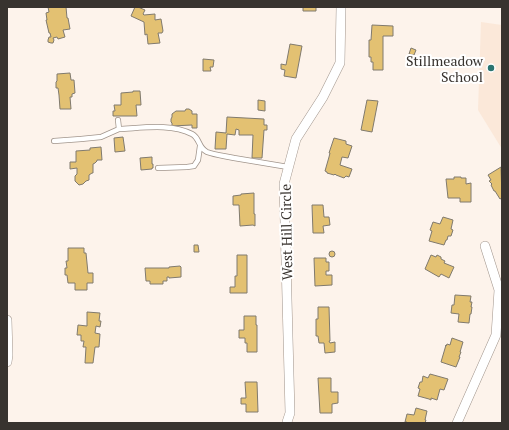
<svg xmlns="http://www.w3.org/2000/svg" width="509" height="430" font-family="'PT Serif',serif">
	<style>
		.built { fill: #fbe8d9 }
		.building { fill: #e3c172; stroke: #807a6e }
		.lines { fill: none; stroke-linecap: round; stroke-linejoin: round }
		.lane-casing { stroke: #a1958c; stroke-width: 6 }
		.street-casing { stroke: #a1958c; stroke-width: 10 }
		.lane { stroke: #fff; stroke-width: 4.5 }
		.street { stroke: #fff; stroke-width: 9 }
		.poi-dot { fill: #2a7470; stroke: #fff; stroke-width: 1.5 }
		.labels { text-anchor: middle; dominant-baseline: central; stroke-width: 4; stroke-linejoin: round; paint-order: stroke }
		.poi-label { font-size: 14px; fill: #38332f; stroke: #fff; text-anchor: end }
		.street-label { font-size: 14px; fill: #38332f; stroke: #fff }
	</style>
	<rect width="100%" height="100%" fill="#fdf3eb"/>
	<path class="built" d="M481,22L502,25V149L478,110Z"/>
	<path class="building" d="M48,7H66L67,18H68L70,29L63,30L65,37L58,39L57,37L53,38L54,40L53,43H51L48,42V40L49,37H51L50,33H49L46,20H47L46,13L49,12Z
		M135,7H138L145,10L143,14L144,15L155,14V20L161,19L163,31L162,33H158L160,43L148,44L147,34L145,35L144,22L131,16Z
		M303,7H316V11H303Z
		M372,25L393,26V36H383V70H373V62H371V57H369V40H371Z
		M290,44L302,46L296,78L284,76L285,70L281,69V64L286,65Z
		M411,48L416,50L414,55L409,54Z
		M203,59L214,60L213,67H210L211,71H203Z
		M70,73L71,80H74L75,93L72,94V97H70L71,109H60L59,95L58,88H56V82L57,81V74Z
		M133,91H140L141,105H136L137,116H113V111H115L114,105H121V93L133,92Z
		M258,100L265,101V111L258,110Z
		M367,100L378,101L372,132L361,130Z
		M186,109H189L192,111V114H197V128H192V125L172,126V123L171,122V119L172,117V114L176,111H185Z
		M227,117L264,119V125H267V130H264L262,158H252L253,135H239V130L236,129L235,135L227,134L226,149H215L216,132L226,133Z
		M123,137L125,151L115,152L114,138Z
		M334,138L346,141V144L352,146L348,158L342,157L340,165L352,169L349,177L346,176L344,178L336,175L335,174L334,175L327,173V172L325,171L329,157L330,153H329Z
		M101,147L102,160H97V161L95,163L93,164V173H92L89,175V180L86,181L83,184L79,185L75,181V176L77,174V168L70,169V162H76V151L90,150V148Z
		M152,157V164H153V168H152V169L141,170L140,158Z
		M501,167L502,198L500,199L495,191H494L491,185L492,184L489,181L491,180L488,175Z
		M454,177H461V178H466V184L471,183V202H460V198H448L446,179H454Z
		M254,193V214H255V226L253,225L240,226L239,205H233V196L241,195V194Z
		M312,205H323L324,217H329L330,225L323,226L324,233H313Z
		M443,217L453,220L451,229L453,230L451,236H448L447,240H446L444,245L429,241L432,231L430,230L433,222L440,224Z
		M194,245H198L199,252H194Z
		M68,248H84V253H86L88,273H93V283H87V290H75V283H68L67,275H65V268H67L66,261H68Z
		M329 254a3 3 0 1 1 6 0a3 3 0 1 1-6 0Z
		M237,255H247V293H230V287H235V276H237Z
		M431,255L436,257L437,255L441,257V259L445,261L444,263L454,267L449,278L441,274L439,277L425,269Z
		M314,258H326V262H329V271H326V275H332V285L315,286Z
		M180,266L181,267V277L169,278V277H167V281H163V284H150V281H146L145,268H169V267Z
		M455,295L471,296L470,302H472L471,307H472L471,314H470L469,323L458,322L459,314L451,313L452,305H454Z
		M318,307H329L330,341H329L330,343L335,342V352L325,353L324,343H319L318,336H316V319H318Z
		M87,312L100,313L99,321H101L100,327L96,326L95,333L100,334L99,347H95L93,363H85L86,347H83L84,341H81V335H77L78,325L87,326Z
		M244,316H256V325H257V352H247V343H245V338H239V330H244Z
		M452,338L463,342L460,352H461L459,357H460L456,367L441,362L446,345V346L447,344L450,345Z
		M430,374L448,379L444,390L440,389L437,400L431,398V400L429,399L418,396L420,389L418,388L420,382H422L423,376L428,378Z
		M318,378H331V392H338V403L332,404V413H320Z
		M245,382H257L258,412H246V404H241V398H246Z
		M416,408L427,411L425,420H426L425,423H406L407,422H405L407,414L414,415Z"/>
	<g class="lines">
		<defs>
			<path id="lane" d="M118,120L119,129C142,128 171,123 192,134C200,138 198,148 207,152C215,155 225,156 234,158C252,161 270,164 288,167
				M54,141L81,139L101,137L119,129
				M158,168L187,167L194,166L198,160L200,146"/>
			<path id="street" d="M7,320L8,355L7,362
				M287,422L290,413L284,184L296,139L323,97L340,63L341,7
				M457,423L496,335L499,290L485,246"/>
		</defs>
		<use href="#lane" class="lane-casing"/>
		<use href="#street" class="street-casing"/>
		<use href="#lane" class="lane"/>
		<use href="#street" class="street"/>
	</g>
	<circle class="poi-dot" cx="491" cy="68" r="4"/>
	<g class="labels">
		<g class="poi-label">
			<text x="483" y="60">Stillmeadow<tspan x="483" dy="16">School</tspan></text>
		</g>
		<g class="street-label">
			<text transform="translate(286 232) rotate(-91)">West Hill Circle</text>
		</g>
	</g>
	<rect width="509" height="430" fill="none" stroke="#38332f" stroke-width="16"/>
</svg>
